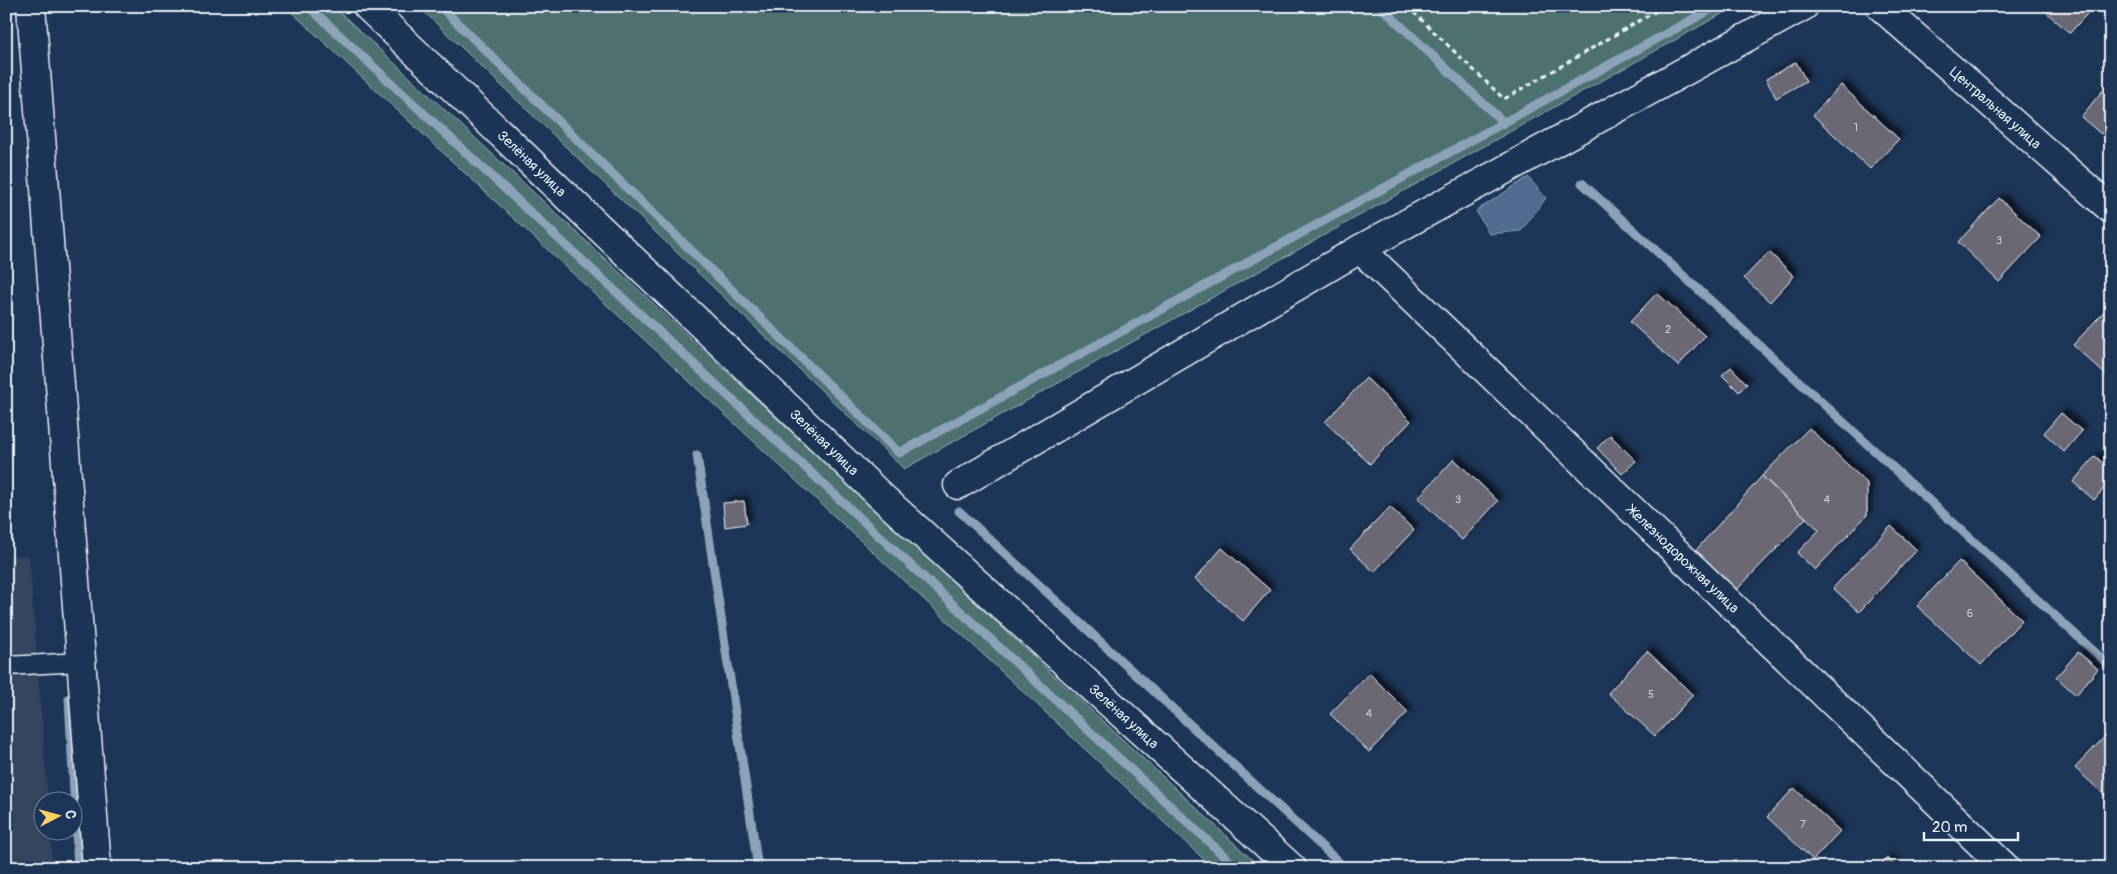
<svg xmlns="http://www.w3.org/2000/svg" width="2117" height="874" font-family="Pangolin,sans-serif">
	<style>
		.built { fill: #344460 }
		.green { fill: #4e7071; stroke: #9bb0b4 }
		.water { fill: #4f6e8f; stroke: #8ca2b9 }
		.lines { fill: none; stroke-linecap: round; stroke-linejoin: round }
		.stream { stroke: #8ca2b9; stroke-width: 9 }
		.building { fill: #6b6875; stroke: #e8f1f8; filter: url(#shadow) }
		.lane-casing { stroke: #e8f1f8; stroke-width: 21 }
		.street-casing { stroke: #e8f1f8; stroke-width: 31 }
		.path { stroke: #e8f1f8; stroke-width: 3; stroke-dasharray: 5 4; stroke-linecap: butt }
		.lane { stroke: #1d3557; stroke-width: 18 }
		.street { stroke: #1d3557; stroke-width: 28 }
		.labels { text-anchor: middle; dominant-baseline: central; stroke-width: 5; stroke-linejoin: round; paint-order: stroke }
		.number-label { font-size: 11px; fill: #c9cfd7 }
		.street-label { font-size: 14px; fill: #e8f1f8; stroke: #1d3557 }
	</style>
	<defs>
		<filter id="shadow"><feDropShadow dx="4.5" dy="-4.5" stdDeviation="2.5" flood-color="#0009"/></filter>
	</defs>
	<rect width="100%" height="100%" fill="#1d3557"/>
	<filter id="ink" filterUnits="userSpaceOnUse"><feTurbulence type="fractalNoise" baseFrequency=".02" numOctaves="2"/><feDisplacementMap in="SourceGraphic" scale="10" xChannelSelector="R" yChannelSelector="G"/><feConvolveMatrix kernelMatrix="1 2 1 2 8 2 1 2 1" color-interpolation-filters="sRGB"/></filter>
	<g filter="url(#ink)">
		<path class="built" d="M29,555L48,801L42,802V832H50L53,868H6V557Z"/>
		<path class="green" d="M285,6H333L1261,868H1213Z
			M418,6H1736L904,469Z"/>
		<path class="water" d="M1528,177L1546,198L1521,231L1489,234L1476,211Z"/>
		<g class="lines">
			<path class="stream" d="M308,6L1237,868
				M440,6L899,453L1717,6
				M1380,6L1504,123
				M1582,183L2111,667
				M697,455L758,868
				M959,511L1345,868
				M69,698L78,868"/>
		</g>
		<path class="building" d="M2039,6H2094L2070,33Z
			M1796,62L1806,81L1776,98L1766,79Z
			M1841,85L1899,139L1870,169L1813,115Z
			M2102,91L2111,98V123L2101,134L2081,117Z
			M1999,198L2041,237L1999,282L1958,242Z
			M1769,252L1794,276L1770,302L1744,278Z
			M1657,293L1705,336L1678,366L1630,322Z
			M2111,304V374L2108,377L2073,345Z
			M1731,367L1747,384L1739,392L1722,375Z
			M1366,378L1411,421L1370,464L1325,422Z
			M2061,413L2082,431L2064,452L2044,433Z
			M1809,428L1867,483V515L1815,570L1797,553L1819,530L1762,476Z
			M1610,435L1636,461L1622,474L1597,448Z
			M2095,456L2111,470V480L2094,500L2073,482Z
			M1454,459L1498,501L1462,540L1418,498Z
			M1762,476L1806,518L1728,599L1687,560Z
			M744,501L747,524L725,527L723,503Z
			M1390,507L1414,530L1374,572L1350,549Z
			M1891,526L1917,550L1859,612L1833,588Z
			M1222,548L1270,590L1243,621L1195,579Z
			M1959,561L2022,620L1981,665L1917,606Z
			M1647,651L1693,695L1655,736L1608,693Z
			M2078,652L2098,669L2076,695L2056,677Z
			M1369,673L1408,712L1369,752L1330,714Z
			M2111,730V801L2075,768Z
			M1794,788L1840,831L1813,860L1767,817Z
			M1887,858L1898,868H1878Z"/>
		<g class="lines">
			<defs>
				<path id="lane" d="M6,666L82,662"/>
				<g id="street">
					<path d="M31,6L97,868"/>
					<path id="s1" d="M367,6L884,499L1292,868"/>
					<path id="s2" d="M1880,6L2111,209"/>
					<path id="s3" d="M1360,249L2006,868"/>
					<path d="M958,485L1360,249L1804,6"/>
				</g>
			</defs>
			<use href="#lane" class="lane-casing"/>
			<use href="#street" class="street-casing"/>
			<path class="path" d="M1407,6L1504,99L1665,6"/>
			<use href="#lane" class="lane"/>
			<use href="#street" class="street"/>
		</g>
	</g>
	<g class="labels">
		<g class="number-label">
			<text x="1856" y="127">1</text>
			<text x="1999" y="240">3</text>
			<text x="1668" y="329">2</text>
			<text x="1458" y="499">3</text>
			<text x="1827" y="499">4</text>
			<text x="1970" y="613">6</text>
			<text x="1651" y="694">5</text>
			<text x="1369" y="713">4</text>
			<text x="1803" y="824">7</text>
		</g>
		<g class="street-label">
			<text stroke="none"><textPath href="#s2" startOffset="154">Центральная улица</textPath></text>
			<text stroke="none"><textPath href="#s1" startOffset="228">Зелёная улица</textPath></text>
			<text stroke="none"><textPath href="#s1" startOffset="632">Зелёная улица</textPath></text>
			<text stroke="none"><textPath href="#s3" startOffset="448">Железнодорожная улица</textPath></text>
			<text stroke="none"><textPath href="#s1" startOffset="1038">Зелёная улица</textPath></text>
		</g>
	</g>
	<rect width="2117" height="874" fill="none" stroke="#1d3557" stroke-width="25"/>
	<rect x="12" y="12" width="2092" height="849" fill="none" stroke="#e8f1f8" stroke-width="2" filter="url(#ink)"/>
	<g transform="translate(58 816) rotate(84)"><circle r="24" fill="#1d3557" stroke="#6e8097"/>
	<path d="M0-4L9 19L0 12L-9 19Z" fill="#ffd166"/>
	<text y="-8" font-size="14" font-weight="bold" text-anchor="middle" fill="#e8f1f8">С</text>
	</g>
	<path d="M1924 832v8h94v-8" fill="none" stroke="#e8f1f8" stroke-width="2.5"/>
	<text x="1932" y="832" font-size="15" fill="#e8f1f8" stroke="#1d3557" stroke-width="4" paint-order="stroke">20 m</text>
</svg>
